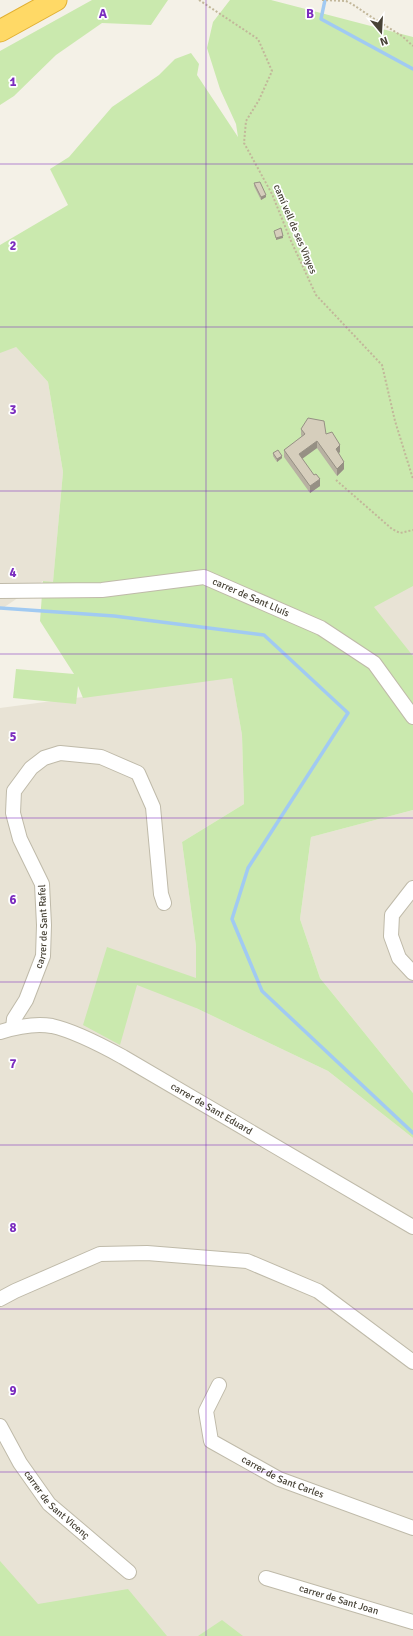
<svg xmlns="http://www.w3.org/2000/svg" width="413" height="1636" font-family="Signika,sans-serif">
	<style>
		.residential { fill: #e8e3d5 }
		.green { fill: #cae9ae }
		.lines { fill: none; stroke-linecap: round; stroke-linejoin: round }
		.stream { stroke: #a1caf2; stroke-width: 3.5 }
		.minor-casing { stroke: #bfbaa9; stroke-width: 16 }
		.highway-casing { stroke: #e1b033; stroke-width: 23 }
		.path { stroke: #c2b79a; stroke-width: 2; stroke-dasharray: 2 2; stroke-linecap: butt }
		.minor { stroke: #fff; stroke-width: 14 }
		.highway { stroke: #ffd966; stroke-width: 21 }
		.wall { fill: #b8b1a2 }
		.shaded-wall { fill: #969084 }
		.building { fill: #d6cebc; stroke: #969084 }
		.grid { fill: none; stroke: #7b2cbf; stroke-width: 1; stroke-opacity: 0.55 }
		.labels { text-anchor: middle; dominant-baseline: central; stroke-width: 3.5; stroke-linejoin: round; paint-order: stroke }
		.street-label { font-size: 10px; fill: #474236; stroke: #fff }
		.grid-label { font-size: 13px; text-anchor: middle; font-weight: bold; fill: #7b2cbf; stroke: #fff; stroke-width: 3.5; stroke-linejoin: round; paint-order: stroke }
	</style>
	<rect width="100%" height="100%" fill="#f4f1e7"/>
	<path class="residential" d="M0,326L16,347L48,382L63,472L53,583L43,581L0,610Z
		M341,533L413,569V667L353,629Z
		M232,677L242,735L244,804L182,842L196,946V1008L328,1071L413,1138V1636H0V708Z
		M413,810V1093L320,978L300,919L311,837Z"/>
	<path class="green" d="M92,0H168L151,25L102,23L56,55L14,96L0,105V51Z
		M230,0H271L413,37V586L374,607L413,656V810L311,837L300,919L320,978L413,1093V1138L328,1071L196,1008L137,985L120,1045L83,1025L107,947L196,978V946L182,842L244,804L242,735L232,678L83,698L78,686L76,704L13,698L16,669L74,674L40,621L43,581L53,582L63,472L48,382L16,347L0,353V245L68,205L50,169L69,157L112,107L159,75L175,59L191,53L199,64L197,75L238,137L236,124L220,89L207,48L213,22Z
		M0,1561L38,1604L128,1589L167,1636H0Z
		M222,1620L243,1636H198Z"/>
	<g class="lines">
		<path class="stream" d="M325,0L321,19L413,69
			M0,608L114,616L264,635L348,713L248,868L232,919L262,991L413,1133"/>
		<defs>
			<g id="minor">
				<path id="s1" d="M0,591L102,590L204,577L321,628L374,663L413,717"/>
				<path d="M413,888L392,915L391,936L399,958L413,973"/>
				<path id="s2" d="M13,1028L14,1019L26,1000L43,956L44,925L42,884L20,839L13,813L14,791L31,768L44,758L60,753L101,757L138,773L153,807L161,894L164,903"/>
				<path id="s3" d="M0,1032C16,1027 35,1023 52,1026C75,1031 103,1046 123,1057L413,1227"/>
				<path d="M0,1299L15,1291L100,1254L147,1253L247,1261L318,1291L413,1362"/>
				<path id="s4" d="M219,1385L206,1411L211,1441L279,1479L413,1528"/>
				<path id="s5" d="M0,1426L20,1463L49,1504L129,1572"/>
				<path id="s6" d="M266,1578L413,1622"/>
			</g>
			<path id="highway" d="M0,31L56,0"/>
		</defs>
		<use href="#minor" class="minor-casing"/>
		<use href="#highway" class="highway-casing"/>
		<path class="path" d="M199,0L258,39L272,71L259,100L246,121L244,143L272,194L291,241L316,295L382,365L395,421L413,479
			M322,0L346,1L352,4L373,18L402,36L413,46
			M336,480L392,529L400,533L413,530"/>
		<use href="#minor" class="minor"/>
		<use href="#highway" class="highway"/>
	</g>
	<path class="wall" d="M254,183L266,197L261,200L254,186Z
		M301,429L326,434L340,452L338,453L344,469L337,476L317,448L302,459L320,486L310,493L284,457V450L302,437L301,435Z
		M273,453L282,458L277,462L273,456Z"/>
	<path class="shaded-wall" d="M266,195V197L261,200V197Z
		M283,236V238L276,240V238Z
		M317,441V448L299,461V454Z
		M340,445V452L336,456V449Z
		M282,456V458L277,462V459Z
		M344,462V469L337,476V469Z
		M320,479V486L310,493V486Z"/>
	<path class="building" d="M260,182L266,195L261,197L254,183Z
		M281,228L283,236L276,238L274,231Z
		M308,418L324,421L326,434L332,432L340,445L336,449L344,462L337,469L317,441L299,454L314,475L316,474L320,479L310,486L284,450L305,434L301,429Z
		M278,450L282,456L277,459L273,453Z"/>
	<path class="grid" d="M206,0V1636M0,164H413M0,327H413M0,491H413M0,654H413M0,818H413M0,982H413M0,1145H413M0,1309H413M0,1472H413"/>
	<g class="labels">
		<g class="street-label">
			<text transform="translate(295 229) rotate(67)">camí vell de ses Vinyes</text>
			<text stroke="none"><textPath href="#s1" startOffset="256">carrer de Sant Lluís</textPath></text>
			<text stroke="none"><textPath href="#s2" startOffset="108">carrer de Sant Rafel</textPath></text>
			<text stroke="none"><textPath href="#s3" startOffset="233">carrer de Sant Eduard</textPath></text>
			<text stroke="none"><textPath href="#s4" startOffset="140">carrer de Sant Carles</textPath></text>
			<text stroke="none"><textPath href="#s5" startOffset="98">carrer de Sant Vicenç</textPath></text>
			<text stroke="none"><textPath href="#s6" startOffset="76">carrer de Sant Joan</textPath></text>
		</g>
	</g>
	<g class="grid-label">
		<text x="103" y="18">A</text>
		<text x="310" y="18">B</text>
		<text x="13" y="86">1</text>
		<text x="13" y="250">2</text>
		<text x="13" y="414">3</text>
		<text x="13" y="577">4</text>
		<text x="13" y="741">5</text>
		<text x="13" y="904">6</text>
		<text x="13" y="1068">7</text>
		<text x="13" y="1232">8</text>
		<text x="13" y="1395">9</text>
	</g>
	<g transform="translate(381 32) rotate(162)" stroke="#ffffff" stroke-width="3" paint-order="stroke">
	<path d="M0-3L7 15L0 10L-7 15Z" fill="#474236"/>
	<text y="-6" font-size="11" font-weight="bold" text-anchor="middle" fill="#474236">N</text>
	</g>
</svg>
